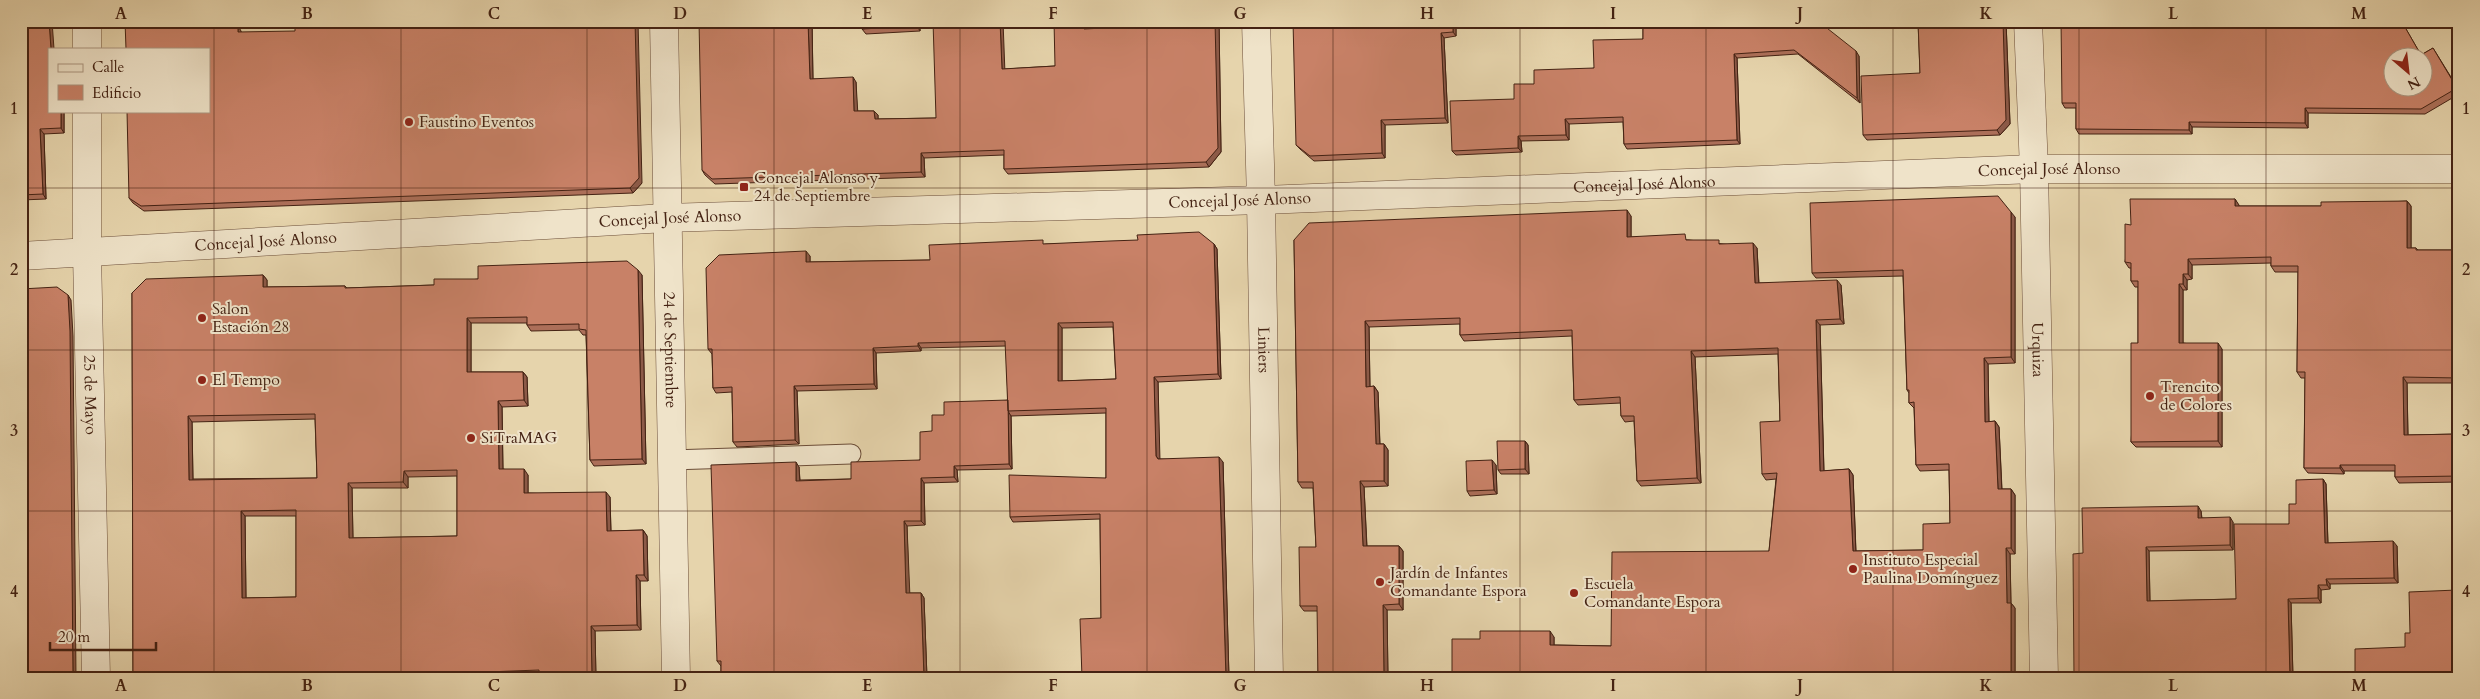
<svg xmlns="http://www.w3.org/2000/svg" width="2480" height="699" font-family="Cardo,serif">
	<style>
		.lines { fill: none; stroke-linecap: round; stroke-linejoin: round }
		.service-casing { stroke: #6c4e39; stroke-width: 21 }
		.minor-casing { stroke: #6c4e39; stroke-width: 29 }
		.tertiary-casing { stroke: #6c4e39; stroke-width: 29 }
		.service { stroke: #efe3c9; stroke-width: 19 }
		.minor { stroke: #efe3c9; stroke-width: 28 }
		.tertiary { stroke: #efe3c9; stroke-width: 28 }
		.wall { fill: #ac6f59; stroke: #442213; fill-rule: evenodd }
		.shaded-wall { fill: #8c5a48; stroke: #442213 }
		.building { fill: #c88167; stroke: #442213; fill-rule: evenodd }
		.grid { fill: none; stroke: #442213; stroke-width: 1; stroke-opacity: 0.55 }
		.poi-dot { fill: #8f2418; stroke: #efe3c9; stroke-width: 2 }
		.labels { text-anchor: middle; dominant-baseline: central; stroke-width: 4; stroke-linejoin: round; paint-order: stroke }
		.poi-label { font-size: 16px; fill: #442213; stroke: #efe3c9; text-anchor: start }
		.street-label { font-size: 16px; fill: #442213; stroke: #efe3c9 }
		.neatline { fill: none; stroke: #442213; stroke-width: 2 }
		.grid-label { font-size: 16px; text-anchor: middle; font-weight: bold; fill: #442213 }
	</style>
	<rect width="100%" height="100%" fill="#e6d4ac"/>
	<filter id="stains"><feTurbulence type="fractalNoise" baseFrequency=".004" numOctaves="4"/><feColorMatrix values="0 0 0 0 .2 0 0 0 0 .09 0 0 0 0 .02 0 0 0 .5 -.17"/></filter>
	<radialGradient id="worn" r=".72"><stop offset=".6" stop-color="#630" stop-opacity="0"/><stop offset="1" stop-color="#630" stop-opacity=".3"/></radialGradient>
	<g class="lines">
		<defs>
			<path id="service" d="M671,460L851,454"/>
			<g id="minor">
				<path id="s1" d="M664,21L676,678"/>
				<path id="s2" d="M2028,21L2034,169L2044,678"/>
				<path d="M87,49V21"/>
				<path id="s3" d="M87,111V253L96,678"/>
				<path id="s4" d="M21,256L666,218L1261,200L2034,169H2459"/>
			</g>
			<g id="tertiary">
				<path id="s5" d="M1256,21L1261,200L1269,678"/>
			</g>
		</defs>
		<use href="#service" class="service-casing"/>
		<use href="#minor" class="minor-casing"/>
		<use href="#tertiary" class="tertiary-casing"/>
		<use href="#service" class="service"/>
		<use href="#minor" class="minor"/>
		<use href="#tertiary" class="tertiary"/>
	</g>
	<path class="wall" d="M21,21L49,111H64V133L44,134L46,199L21,200Z
		M228,21V26H238L241,32L642,183L633,193L144,211L133,203L129,198Z
		M812,21L813,79L856,82L857,111H874L878,115V119L936,118L1005,69L1055,66L1087,28L1165,25V21H1219L1221,152L1209,167L1008,174L1004,169V155L924,158L925,177L715,184L705,175L702,170Z
		M920,21V31L866,34L862,29Z
		M1456,21V36L1444,38L1448,123L1385,125V158L1314,161L1300,149L1296,145Z
		M1643,21L1859,56L1860,103L1798,54L1737,58L1740,144L1627,149L1624,144L1623,122L1569,124V140L1521,141L1522,152L1456,155L1452,151L1534,84L1594,68L1643,39Z
		M1861,21H2006L2010,124L2000,135L1867,140L1863,135L1920,73L1918,22L1863,24Z
		M2402,22L2421,55L2433,48L2459,90V94L2425,114L2308,113V128L2192,127V134H2079L2076,129V108H2065L2062,103Z
		M2235,199L2239,206H2321L2407,201L2411,206V248H2416L2418,250H2459V383H2407L2408,435L2459,434V482L2399,483L2395,477V471H2344V474L2308,473L2304,468L2305,378H2301L2297,372L2298,272H2275L2271,266V263L2192,265V279L2187,280V290H2183V343L2222,349V447H2136L2131,442L2138,343V287H2135L2131,281V268H2129L2125,262L2131,225Z
		M1631,216V237L1689,240L1757,248L1759,283L1841,285L1844,324L1820,325L1824,471L1849,469L1853,475L1856,551L1923,550L1950,523L1949,470L1920,471L1916,465L1914,408L1909,403V393L1907,390L1903,276L1816,278L1812,273L2015,217V363L1988,364L1989,422L1995,421L1999,427L2002,489H2011L2015,495V554H2010L2011,603L2015,608V678H1452L1480,639L1554,637V645L1611,646L1769,551L1776,479L1766,480L1762,474L1780,421L1778,354L1695,357L1701,483L1641,486L1637,481L1634,421L1625,422L1621,416V403L1578,405L1574,400L1572,336L1464,341L1460,335V324L1369,327L1370,387L1374,386L1378,392L1380,444H1384L1388,450V486L1364,487L1367,546H1399L1403,551V610H1387L1388,678H1318V611H1304L1300,606L1316,547L1313,488H1302L1298,482L1294,240Z
		M1046,244H1214L1217,249L1221,379L1158,382L1159,459L1223,462L1229,678H1082L1101,618L1100,519L1013,522L1010,517L1106,478V413L1011,416L1012,469L957,470L958,482L924,483L925,525L907,526L909,593H921L924,598L927,678H721V666L717,661L799,467L800,480L851,479L920,460L932,431L944,415L1008,400L1006,346L921,348V351L876,353L877,389L797,391L799,444L737,447L733,442L732,392L716,393L713,388L712,354L708,349L810,256V262L930,260ZM1113,327L1116,379L1062,381V328Z
		M263,275L267,280V287L345,286L347,288L434,285L478,279L642,275L646,464L594,466L590,460L586,335H583L579,330L531,331L527,325V323H471V372H523L527,377L528,406L502,407L503,469L528,475V493L610,497L611,531L643,530L647,536L648,581H640L641,630L595,631L596,678H539V675L483,678H133L132,293ZM315,419L317,478L193,479L192,422ZM457,476V536L353,538L352,488H408V477ZM245,516H296V597L246,598Z
		M1525,441L1528,445L1529,474H1501L1498,470Z
		M1496,465L1497,494L1470,496L1467,491Z
		M2323,479L2326,484L2328,543L2397,546L2398,583L2330,584V589L2321,590V603H2291L2293,678H2074L2083,553L2201,511L2202,518L2233,522V550L2149,551L2150,601L2236,599L2289,524L2296,504Z"/>
	<path class="shaded-wall" d="M49,21H52L54,49H51Z
		M225,21H228L229,31L225,26Z
		M635,21H638L642,183L633,193L630,188Z
		M808,21H812L813,84L810,79Z
		M917,21H920V31L917,26Z
		M1000,21H1003L1005,74L1002,69Z
		M1084,21H1087L1088,33L1084,29Z
		M1215,21H1219L1221,152L1209,167L1206,162Z
		M1453,21H1456V36L1453,32Z
		M2003,21H2006L2010,124L2000,135L1997,130Z
		M238,26L241,31V37L238,32Z
		M1441,33L1444,38L1448,123L1445,118Z
		M1856,51L1859,56L1860,103L1857,98Z
		M1734,54L1737,58L1740,144L1737,140Z
		M853,77L856,82L858,116L854,111Z
		M2305,108L2308,113V128L2305,123Z
		M61,111H64V133L61,128Z
		M874,111L878,115V124L875,119Z
		M1565,119L1569,124V140L1566,135Z
		M1381,120L1385,125V158L1382,153Z
		M2189,122L2192,127V134L2189,130Z
		M40,129L44,134L46,199L43,194Z
		M1518,136L1521,141L1522,152L1518,148Z
		M921,153L924,158L925,177L921,172Z
		M2235,199L2239,205V212L2235,206Z
		M2407,201L2411,206V254L2407,248Z
		M1627,210L1631,216V243L1627,237Z
		M2011,212L2015,217V363L2011,357Z
		M1753,243L1757,248L1759,289L1755,283Z
		M1214,244L1217,249L1221,379L1218,374Z
		M806,251L810,256V267L806,262Z
		M2188,259L2192,265V279L2188,274Z
		M638,270L642,275L646,464L642,459Z
		M2183,274L2187,280V290L2183,284Z
		M263,275L267,280V293L263,287Z
		M1837,280L1841,285L1844,324L1840,319Z
		M2179,284L2183,290V349L2179,343Z
		M68,295L71,300L73,336L76,678H73Z
		M467,318L471,323V378L467,372Z
		M1816,320L1820,325L1824,476L1820,471Z
		M1365,321L1369,327L1370,392L1366,387Z
		M1058,323L1062,328V386L1058,381Z
		M918,343L921,348V351L918,346Z
		M2218,343L2222,349V447L2218,441Z
		M873,348L876,353L877,389L874,384Z
		M1691,351L1695,357L1701,483L1697,478Z
		M1984,358L1988,364L1989,428L1985,422Z
		M523,372L527,377L528,406L524,400Z
		M1154,377L1158,382L1160,461L1156,456Z
		M2403,377L2407,383L2408,441L2404,435Z
		M794,386L797,391L799,444L795,440Z
		M1374,386L1378,392L1380,450L1376,444Z
		M1008,400V411L1011,416L1012,469L1009,464Z
		M498,401L502,407L503,475L499,469Z
		M188,416L192,422L193,485L189,480Z
		M1995,421L1999,427L2002,495L1998,489Z
		M1525,441L1528,445L1529,474L1525,469Z
		M1384,444L1388,450V486L1384,481Z
		M1219,457L1223,462L1229,678H1226Z
		M1492,460L1496,465L1497,494L1494,490Z
		M796,462L799,467L800,485L796,481Z
		M2340,465L2344,471V474L2340,468Z
		M954,466L957,470L958,482L954,477Z
		M524,469L528,475V498L524,493Z
		M1849,469L1853,475L1856,556L1853,551Z
		M404,471L408,477V488L403,482Z
		M921,478L924,483L925,525L921,521Z
		M2323,479L2326,484L2328,547L2325,543Z
		M1360,481L1364,487L1367,552L1363,546Z
		M348,483L352,488L353,543L349,538Z
		M2011,489L2015,495V554L2011,548Z
		M606,492L610,497L611,536L607,531Z
		M2198,506L2201,511L2202,523L2198,518Z
		M241,511L245,516L246,604L242,598Z
		M2230,517L2233,522V550L2230,545Z
		M904,521L907,526L910,598L906,593Z
		M643,530L647,536L648,581L644,575Z
		M2393,541L2397,546L2398,583L2394,578Z
		M1399,546L1403,551V610L1399,604Z
		M2146,547L2149,551L2150,606L2147,601Z
		M2006,548L2010,554L2011,608L2007,603Z
		M636,575L640,581L641,630L637,625Z
		M2326,579L2330,584V589L2327,585Z
		M2318,585L2321,590V603L2318,598Z
		M2457,590L2459,593V616L2458,614Z
		M921,593L924,598L927,678H924Z
		M2288,599L2291,603L2293,678H2290Z
		M2011,603L2015,608V678H2011Z
		M1383,605L1387,610L1388,678H1384Z
		M591,626L595,631L596,678H592Z
		M1550,631L1554,637V650L1550,645Z"/>
	<path class="building" d="M21,21H49L51,49H49V111H61V128L40,129L43,194L21,195Z
		M125,21H225V26H238V32L295,31V21H635L639,178L630,188L141,206L129,198L127,111H209V49H126Z
		M699,21H808L810,79L853,77L854,111H874L875,119L936,118L933,21H1000L1002,69L1055,66L1054,21H1084V29L1165,25V21H1215L1218,148L1206,162L1004,169V150L921,153V172L712,179L702,170Z
		M862,21H917V26L862,29Z
		M1293,21H1453V32L1441,33L1445,118L1381,120L1382,153L1310,156L1296,145Z
		M1643,21H1818L1856,51L1857,98L1794,50L1734,54L1737,140L1624,144L1623,117L1565,119L1566,135L1518,136V148L1452,151L1450,101L1514,99V84H1534V70L1594,68L1593,40L1643,39Z
		M1918,21H2003L2006,120L1997,130L1863,135L1861,76L1920,73Z
		M2061,21H2362L2402,22L2421,55L2433,48L2457,88L2421,109L2305,108V123L2189,122V130L2076,129V103H2062ZM2392,58H2422V88H2392Z
		M1998,196L2011,212V357L1984,358L1985,422L1995,421L1998,489H2011V548H2006L2007,603H2011V678H1452V639H1480V631H1550V645L1611,646L1612,552L1769,551L1777,473L1762,474L1760,422L1780,421L1778,348L1691,351L1697,478L1637,481L1634,416H1621L1620,397L1574,400L1572,330L1460,335V318L1365,321L1366,387L1374,386L1376,444H1384V481H1360L1363,546H1399V604L1383,605L1384,678H1318L1317,606H1300L1299,547H1316L1313,482H1298L1294,240L1309,223L1627,210V237L1685,234L1686,240H1719V244L1753,243L1755,283L1837,280L1840,319L1816,320L1820,471L1849,469L1853,551L1923,550V524L1950,523L1949,464L1916,465L1914,402L1909,403V390H1907L1903,270L1812,273L1810,203Z
		M2130,199H2235V206H2321V202L2407,201V248H2416V250H2459V378L2403,377L2404,435L2459,434V476L2395,477V465H2340V468H2304L2305,372H2297L2298,266H2271V257L2188,259V274H2183V284H2179V343H2218V441L2131,442V343H2138V281H2131V263L2125,262V224L2131,225Z
		M1199,232L1214,244L1218,374L1154,377L1156,456L1158,459L1219,457L1226,678H1082L1080,619L1101,618L1100,514L1010,517L1009,475L1106,478V408L1008,411L1005,341L918,343V346L873,348L874,384L794,386L795,440L733,442L732,387L713,388L712,349H708L706,268L719,255L806,251V262L930,260L929,245L1043,240V244L1110,241L1138,240L1137,235ZM1113,322L1116,379L1058,381V323Z
		M627,261L638,270L642,459L590,460L586,330L579,329V324L527,325V317L467,318V372H523L524,400L498,401L499,469H524V493L606,492L607,531L643,530L644,575H636L637,625L591,626L592,678H539V670L461,673V678H133L132,293L146,279L263,275V287L345,286V288L434,285V279H478V266ZM315,414L317,478L189,480L188,416ZM457,470V536L349,538L348,483L403,482L404,471ZM296,510V597L242,598L241,511Z
		M57,287L68,295L70,331L73,678H21V289Z
		M1008,400L1009,464L954,466V477L921,478V521H904L906,593H921L924,678H721V661H717L711,465L796,462V481L851,479V462L920,460V432L932,431V415H944V402Z
		M1497,441H1525V469L1498,470Z
		M1492,460L1494,490L1467,491L1466,461Z
		M2323,479L2325,543L2393,541L2394,578L2326,579L2327,585H2318V598L2288,599L2290,678H2074L2073,554L2083,553L2082,508L2198,506V518L2230,517V545L2146,547L2147,601L2236,599L2234,524H2289V504H2296V480Z
		M2457,590L2458,614H2459V678H2355V649L2405,647V633H2410L2409,592Z"/>
	<path class="grid" d="M214,21V678M401,21V678M587,21V678M774,21V678M960,21V678M1147,21V678M1333,21V678M1520,21V678M1706,21V678M1893,21V678M2079,21V678M2266,21V678M21,188H2459M21,350H2459M21,511H2459"/>
	<g class="poi-dot">
		<circle cx="409" cy="122" r="5"/>
		<rect x="739" y="182" width="10" height="10" rx="2.5"/>
		<circle cx="202" cy="318" r="5"/>
		<circle cx="202" cy="380" r="5"/>
		<circle cx="2150" cy="396" r="5"/>
		<circle cx="471" cy="438" r="5"/>
		<circle cx="1853" cy="569" r="5"/>
		<circle cx="1380" cy="582" r="5"/>
		<circle cx="1574" cy="593" r="5"/>
	</g>
	<g class="labels">
		<g class="poi-label">
			<text x="419" y="122">Faustino Eventos</text>
			<text x="754" y="178">Concejal Alonso y<tspan x="754" dy="18">24 de Septiembre</tspan></text>
			<text x="212" y="309">Salon<tspan x="212" dy="18">Estación 28</tspan></text>
			<text x="212" y="380">El Tempo</text>
			<text x="2160" y="387">Trencito<tspan x="2160" dy="18">de Colores</tspan></text>
			<text x="481" y="438">SiTraMAG</text>
			<text x="1863" y="560">Instituto Especial<tspan x="1863" dy="18">Paulina Domínguez</tspan></text>
			<text x="1390" y="573">Jardín de Infantes<tspan x="1390" dy="18">Comandante Espora</tspan></text>
			<text x="1584" y="584">Escuela<tspan x="1584" dy="18">Comandante Espora</tspan></text>
		</g>
		<g class="street-label">
			<text stroke="none"><textPath href="#s4" startOffset="2030">Concejal José Alonso</textPath></text>
			<text stroke="none"><textPath href="#s4" startOffset="1625">Concejal José Alonso</textPath></text>
			<text stroke="none"><textPath href="#s4" startOffset="1220">Concejal José Alonso</textPath></text>
			<text stroke="none"><textPath href="#s4" startOffset="650">Concejal José Alonso</textPath></text>
			<text stroke="none"><textPath href="#s4" startOffset="245">Concejal José Alonso</textPath></text>
			<text stroke="none"><textPath href="#s5" startOffset="329">Liniers</textPath></text>
			<text stroke="none"><textPath href="#s2" startOffset="329">Urquiza</textPath></text>
			<text stroke="none"><textPath href="#s1" startOffset="329">24 de Septiembre</textPath></text>
			<text stroke="none"><textPath href="#s3" startOffset="284">25 de Mayo</textPath></text>
		</g>
	</g>
	<rect width="2480" height="699" fill="none" stroke="#e6d4ac" stroke-width="55"/>
	<rect x="48" y="48" width="162" height="65" fill="#efe3c9" stroke="#ab9680"/>
	<rect x="58" y="64" width="25" height="8" fill="#efe3c9" stroke="#ab9680"/>
	<text x="92" y="72" font-size="15" fill="#442213">Calle</text>
	<rect x="58" y="85" width="25" height="15" fill="#c88167" stroke="#ab9680"/>
	<text x="92" y="98" font-size="15" fill="#442213">Edificio</text>
	<g transform="translate(2408 72) rotate(152)"><circle r="24" fill="#efe3c9" stroke="#ab9680"/>
	<path d="M0-4L9 19L0 12L-9 19Z" fill="#8f2418"/>
	<text y="-8" font-size="14" font-weight="bold" text-anchor="middle" fill="#442213">N</text>
	</g>
	<path d="M50 642v8h106v-8" fill="none" stroke="#442213" stroke-width="2.5"/>
	<text x="58" y="642" font-size="15" fill="#442213" stroke="#efe3c9" stroke-width="4" paint-order="stroke">20 m</text>
	<rect x="28" y="28" width="2424" height="644" class="neatline"/>
	<g class="grid-label">
		<text x="121" y="19">A</text>
		<text x="307" y="19">B</text>
		<text x="494" y="19">C</text>
		<text x="680" y="19">D</text>
		<text x="867" y="19">E</text>
		<text x="1053" y="19">F</text>
		<text x="1240" y="19">G</text>
		<text x="1427" y="19">H</text>
		<text x="1613" y="19">I</text>
		<text x="1800" y="19">J</text>
		<text x="1986" y="19">K</text>
		<text x="2173" y="19">L</text>
		<text x="2359" y="19">M</text>
		<text x="14" y="114">1</text>
		<text x="2466" y="114">1</text>
		<text x="14" y="275">2</text>
		<text x="2466" y="275">2</text>
		<text x="14" y="436">3</text>
		<text x="2466" y="436">3</text>
		<text x="14" y="597">4</text>
		<text x="2466" y="597">4</text>
		<text x="121" y="691">A</text>
		<text x="307" y="691">B</text>
		<text x="494" y="691">C</text>
		<text x="680" y="691">D</text>
		<text x="867" y="691">E</text>
		<text x="1053" y="691">F</text>
		<text x="1240" y="691">G</text>
		<text x="1427" y="691">H</text>
		<text x="1613" y="691">I</text>
		<text x="1800" y="691">J</text>
		<text x="1986" y="691">K</text>
		<text x="2173" y="691">L</text>
		<text x="2359" y="691">M</text>
	</g>
	<rect width="100%" height="100%" filter="url(#stains)"/>
	<rect width="100%" height="100%" fill="url(#worn)"/>
</svg>
